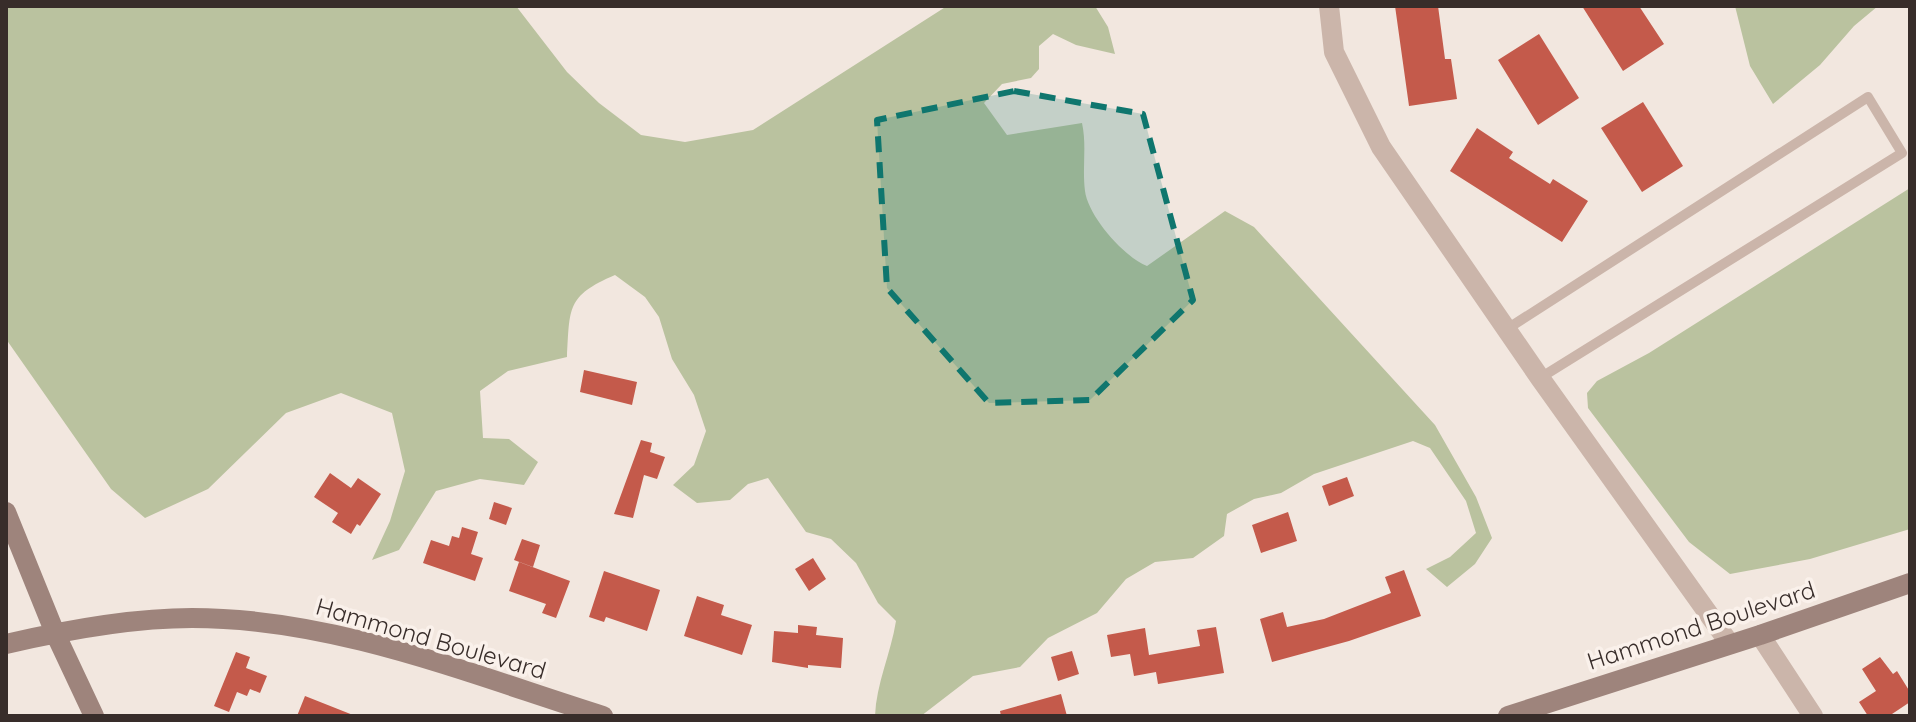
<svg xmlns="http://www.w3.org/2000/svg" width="1916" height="722" font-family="Quicksand,sans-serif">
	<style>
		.green { fill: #bac29f }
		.building { fill: #c45a4b }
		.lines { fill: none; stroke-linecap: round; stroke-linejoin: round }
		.lane { stroke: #cbb5aa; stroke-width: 10 }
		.street { stroke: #cbb5aa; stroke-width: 20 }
		.secondary { stroke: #9e847c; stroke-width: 20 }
		.marked { fill: #0f766e; fill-opacity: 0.2; stroke: #0f766e; stroke-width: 6; stroke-dasharray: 16 10; stroke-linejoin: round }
		.labels { text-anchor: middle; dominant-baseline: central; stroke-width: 7; stroke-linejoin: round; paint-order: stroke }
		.street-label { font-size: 24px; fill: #382d2a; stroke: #faf1eb }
	</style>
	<rect width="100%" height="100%" fill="#f2e7df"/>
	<path class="green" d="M6,6H516L567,72L599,103L641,135L685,142L753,130L947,6H1095L1108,27L1115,54L1076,45L1053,34L1039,46V69L1031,78L1002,84L984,103L1007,135L1082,123C1087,146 1082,167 1085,191C1088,216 1124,257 1147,266L1225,211L1254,227L1435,425L1476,497L1492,538L1475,564L1447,587L1426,569L1450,557L1476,533L1466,501L1430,448L1413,441L1314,474L1281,493L1254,499L1227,514L1224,536L1193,558L1155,562L1126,579L1097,613L1048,638L1020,667L973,676L921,716H875C876,684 891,653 896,621L878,603L856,563L831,539L806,532L768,478L748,484L730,500L697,503L673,485L694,465L706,431L694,395L672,359L659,317L645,297L615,275C566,296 570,308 567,357L508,371L480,391L483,438L509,439L538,462L524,485L480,479L436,491L399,550L372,560L390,521L405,471L392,413L341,393L286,413L208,489L145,518L111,489L6,339Z
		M1735,6H1878L1854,26L1820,65L1773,104L1750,66Z
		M1910,188V529L1810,559L1730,574L1689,542L1588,408L1587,393L1597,381L1649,353Z"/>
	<path class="building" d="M1395,6H1438L1445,59H1451L1457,99L1409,106Z
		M1582,6H1639L1664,44L1623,71Z
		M1539,34L1579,98L1538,125L1498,60Z
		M1643,102L1683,166L1642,192L1601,128Z
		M1477,128L1513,152L1509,158L1550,184L1553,179L1588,201L1562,242L1450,171Z
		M584,370L637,382L632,405L580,392Z
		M641,440L652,443L650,452L665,457L657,479L644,475L633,518L614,514Z
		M330,473L351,488L358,478L381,494L360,526L357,524L351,534L332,522L338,513L314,497Z
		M1347,477L1354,496L1329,506L1322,486Z
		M494,502L512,508L506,525L489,519Z
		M1288,512L1297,541L1261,553L1252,525Z
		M462,527L478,532L471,554L483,558L475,581L423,563L431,540L449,546L452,536L459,538Z
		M522,539L540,545L533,567L514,560Z
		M813,558L826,579L809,591L795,569Z
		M519,562L570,581L556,618L542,613L546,604L509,591Z
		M1404,570L1421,616L1349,641L1272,662L1260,619L1283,612L1287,627L1324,619L1391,593L1385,577Z
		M604,571L660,590L647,631L606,617L604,622L589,617Z
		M697,596L724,605L721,615L752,625L742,655L684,636Z
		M798,625L817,627L816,635L843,638L841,668L808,665V668L772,662L774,631L798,633Z
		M1216,627L1224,673L1158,684L1156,672L1134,676L1130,654L1111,657L1107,635L1145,628L1149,655L1200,646L1197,630Z
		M1072,651L1079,674L1058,681L1051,657Z
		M236,652L250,657L246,668L267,676L260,693L250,689L247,696L237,692L229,712L214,706Z
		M1880,657L1893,674L1897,671L1910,692V702L1889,716H1868L1859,702L1876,691L1862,669Z
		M1061,694L1067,716H1001L1000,711Z
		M305,696L353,715V716H297Z"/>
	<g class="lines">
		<path class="lane" d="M1507,329L1868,97L1902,153L1540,378"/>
		<path class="street" d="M1329,6L1334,52L1381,147L1540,378L1730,644
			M1760,635L1813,716"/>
		<path class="secondary" d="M6,512L55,633L94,716
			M6,644C66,630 130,618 192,618C334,618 469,674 603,716
			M1508,716L1760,635L1910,583"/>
	</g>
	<path class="marked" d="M1014,91L1143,114L1193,300L1090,400L989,403L887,288L877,120Z"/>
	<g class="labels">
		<g class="street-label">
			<text transform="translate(1701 625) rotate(-18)">Hammond Boulevard</text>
			<text transform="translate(431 638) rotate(16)">Hammond Boulevard</text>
		</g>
	</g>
	<rect width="1916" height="722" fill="none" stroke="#382d2a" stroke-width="16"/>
</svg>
